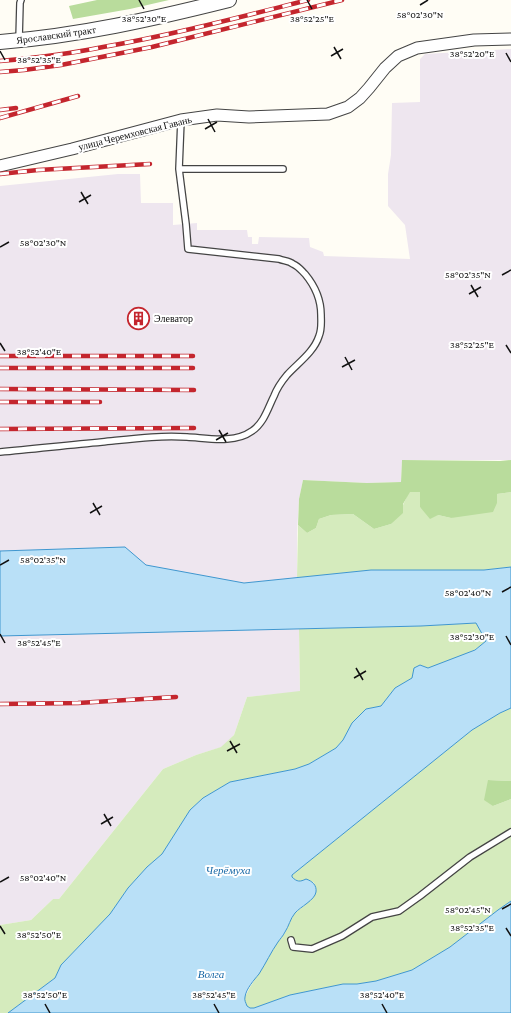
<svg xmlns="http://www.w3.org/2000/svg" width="511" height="1013" font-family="'Crimson Pro',serif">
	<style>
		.industrial { fill: #eee6ef }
		.green { fill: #d5ebbd }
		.forest { fill: #b9dc9c }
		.water { fill: #b9e0f7; stroke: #3f96cf }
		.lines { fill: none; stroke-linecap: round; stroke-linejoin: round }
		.service-casing { stroke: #444; stroke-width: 8 }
		.minor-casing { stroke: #444; stroke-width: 13 }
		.tertiary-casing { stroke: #444; stroke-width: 16 }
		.service { stroke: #fff; stroke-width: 5.5 }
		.minor { stroke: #fff; stroke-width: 11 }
		.tertiary { stroke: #fff; stroke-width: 14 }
		.rail-casing { stroke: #c4262e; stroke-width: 4.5 }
		.rail { stroke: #fff; stroke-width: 3; stroke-dasharray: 9; stroke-linecap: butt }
		.ticks { fill: none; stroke: #111; stroke-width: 1.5 }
		.labels { text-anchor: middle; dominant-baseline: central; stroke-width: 4; stroke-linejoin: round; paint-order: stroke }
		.street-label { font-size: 10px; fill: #111; stroke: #fff }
		.poi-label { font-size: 10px; fill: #111; stroke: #fff; text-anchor: start }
		.water-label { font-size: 11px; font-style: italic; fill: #1768a6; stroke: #fff }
		.ticks-label { font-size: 10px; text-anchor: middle; fill: #111; stroke: #fff; stroke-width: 4; stroke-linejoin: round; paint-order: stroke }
	</style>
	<rect width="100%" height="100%" fill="#fffdf5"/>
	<path class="industrial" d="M511,49V460H402L401,482L367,483L303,480L299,499L297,534V578L244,583L146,565L125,547L0,551V186L118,174H140L141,203H173V225L197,223V230H247L248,237H252V244H258L259,237L309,238L310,247L323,252L324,256L410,259L405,225L388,206V174L391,155L392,103L420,102V59L425,54Z
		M299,629L300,692L247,697L234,735L222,747L196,755L163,769L59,899H53L31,920L0,925V636Z"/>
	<path class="green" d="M409,492H420V507L438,515L451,518L497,494L511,492V567L484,570H371L297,578L298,525L307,533L316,528L319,519L331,515L353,514L374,529L391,524L403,505Z
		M477,623L486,641C472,655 447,661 428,668L420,665L412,678L395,688L381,706L366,709L352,723L343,740L336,748L309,764L295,769L230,782L203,798L190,810L162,854L147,867L128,888L110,914L61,965L55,978L8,1013H0V925L31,920L53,899H59L163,769L196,755L221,747L234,735L247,697L300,691L299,629L421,626Z
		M511,708V781L488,780L493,806L511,799V901L498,910L450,947L412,970L376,981L357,984H343L290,995L254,1008H250L247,1006L245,1002V997L250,987L261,970L278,941L285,933L291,919L295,913L305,905L316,891L314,883L311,881C304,881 297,883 292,877V875L472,730L500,713Z"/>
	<path class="forest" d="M97,0H169L130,9L73,19L69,6Z
		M402,460L500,461L511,460V492L497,494V503L493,512L451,518L438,515L430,519L420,507V492H410L403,504V513L391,524L374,529L353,514L331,515L319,519L316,528L307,533L298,525L299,499L303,480L367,483L401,482Z
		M488,780L511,781V799L493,806L484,800Z"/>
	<path class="water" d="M125,547L146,565L244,583L371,570H484L511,567V708L500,713L472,730L292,875V877C297,882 300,882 306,879C312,881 317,885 316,892C315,900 300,907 295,913C290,919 289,926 285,932C283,936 280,939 278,942C271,952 266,963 259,974C254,980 246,989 245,997C244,1000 246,1003 247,1006L250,1008H254L290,995L343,984H357L376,981L412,970L450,947L498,910L511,901V1013H8L55,978L61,965L110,914L128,888L147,867L162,854L190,810L203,798L230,782L295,769L309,764L336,748L343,740L352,723L366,709L381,706L395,688L412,678L414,668L420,665L428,668L475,650L486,641L476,623L421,626L0,636V551Z"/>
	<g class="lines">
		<defs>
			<path id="service" d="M19,40L20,3L21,0
				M181,120L179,169H283
				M0,452C34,449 68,445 102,442C131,439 159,435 187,437C207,438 234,444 252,431C264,423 268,408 274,396C277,388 282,381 287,375C298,363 314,352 319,336C322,329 321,321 321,315C321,298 315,286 305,274C301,270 298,266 293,264C289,261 284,261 279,259L188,249L186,224L179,169
				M291,940L293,947L312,949L342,936L372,917L399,911L420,896L470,857L511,832"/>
			<path id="minor" d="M0,166L72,149L181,120L217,115L249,117L328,114L348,107L360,98L369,88L385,68L398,56L417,48L474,40L511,39"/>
			<path id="tertiary" d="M0,42C78,36 153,19 229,0"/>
		</defs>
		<use href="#service" class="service-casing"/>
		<use href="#minor" class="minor-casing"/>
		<use href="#tertiary" class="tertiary-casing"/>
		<use href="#service" class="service"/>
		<use href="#minor" class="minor"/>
		<use href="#tertiary" class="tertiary"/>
		<defs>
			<path id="rail" d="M0,61C34,58 69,54 103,47C172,35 240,17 308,0
				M0,72L24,70L61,65L152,47L342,0
				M0,110L16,108
				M0,118L78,96
				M0,174L38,170L150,164
				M0,356H193
				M0,368H193
				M0,389L194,390
				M0,402H100
				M0,429L194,428
				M0,704L78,703L176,697"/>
		</defs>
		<use href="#rail" class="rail-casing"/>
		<use href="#rail" class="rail"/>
	</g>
	<path class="ticks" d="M139,0L144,9M307,0L312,9M420,5L428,0M334,47L341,59M0,51L5,60M506,53L511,62M331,56L343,49M208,119L215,132M205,129L217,122M81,192L88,204M79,202L91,195M0,247L9,242M502,275L511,270M471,285L478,297M469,294L481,287M0,343L5,351M506,345L511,353M345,357L352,370M342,367L355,360M219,430L226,442M216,440L228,433M93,503L100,515M90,513L102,506M0,565L9,560M502,592L511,587M0,634L5,643M506,636L511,645M356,668L363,680M354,678L366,671M230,741L237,753M227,751L240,744M104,814L111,826M101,824L113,817M0,882L9,877M502,909L511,904M0,926L5,934M506,928L511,936M45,1004L50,1013M214,1004L219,1013M382,1004L387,1013"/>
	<defs>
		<symbol id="building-ring" viewBox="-11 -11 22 22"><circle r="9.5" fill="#fff" stroke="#c4262e" stroke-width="1.5"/><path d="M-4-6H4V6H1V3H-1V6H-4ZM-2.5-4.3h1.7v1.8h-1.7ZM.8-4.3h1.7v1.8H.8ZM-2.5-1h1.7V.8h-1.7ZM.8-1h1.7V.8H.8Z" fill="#c4262e"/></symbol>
	</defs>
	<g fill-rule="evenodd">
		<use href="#building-ring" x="126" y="306" width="25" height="25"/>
	</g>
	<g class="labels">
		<g class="street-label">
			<text transform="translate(56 35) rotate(-8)">Ярославский тракт</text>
			<text transform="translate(135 133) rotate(-14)">улица Черемховская Гавань</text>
		</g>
		<g class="poi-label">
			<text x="154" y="318">Элеватор</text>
		</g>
		<g class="water-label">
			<text x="228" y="870">Черёмуха</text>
			<text x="211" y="974">Волга</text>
		</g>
	</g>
	<g class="ticks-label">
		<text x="420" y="18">58°02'30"N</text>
		<text x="312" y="22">38°52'25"E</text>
		<text x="144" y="22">38°52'30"E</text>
		<text x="472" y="57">38°52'20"E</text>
		<text x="39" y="63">38°52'35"E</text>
		<text x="43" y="246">58°02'30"N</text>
		<text x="468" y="278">58°02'35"N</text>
		<text x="472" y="348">38°52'25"E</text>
		<text x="39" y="355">38°52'40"E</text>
		<text x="43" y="563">58°02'35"N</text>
		<text x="468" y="596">58°02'40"N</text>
		<text x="472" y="640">38°52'30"E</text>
		<text x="39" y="646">38°52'45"E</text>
		<text x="43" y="881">58°02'40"N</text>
		<text x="468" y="913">58°02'45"N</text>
		<text x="472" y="931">38°52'35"E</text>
		<text x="39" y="938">38°52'50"E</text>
		<text x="45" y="998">38°52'50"E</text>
		<text x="214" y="998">38°52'45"E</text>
		<text x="382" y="998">38°52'40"E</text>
	</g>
</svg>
